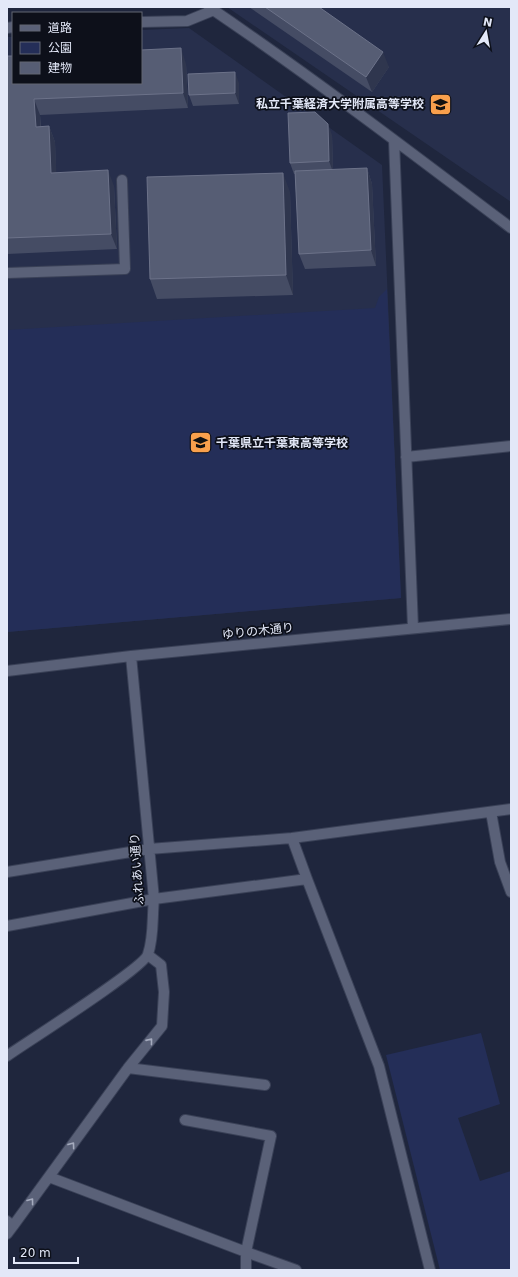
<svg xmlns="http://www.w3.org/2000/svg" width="518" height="1277" font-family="'DejaVu Sans','Noto Sans JP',sans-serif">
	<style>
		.built { fill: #272f4c }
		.green { fill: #242e58 }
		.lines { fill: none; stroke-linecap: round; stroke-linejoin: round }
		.minor-casing { stroke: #3a4157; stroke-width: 12 }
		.minor { stroke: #5a6178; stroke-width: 10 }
		.wall { fill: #454c64 }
		.shaded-wall { fill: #2f364e }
		.building { fill: #565d74; stroke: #6c7289 }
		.oneway { stroke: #a5abbe }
		.labels { text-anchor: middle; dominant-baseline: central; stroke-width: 3.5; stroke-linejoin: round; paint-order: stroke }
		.poi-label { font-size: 12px; font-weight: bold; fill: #e3e8f8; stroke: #0d101a; text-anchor: end }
		.street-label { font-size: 12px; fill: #e3e8f8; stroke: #0d101a }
	</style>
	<rect width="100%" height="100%" fill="#1f263d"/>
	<path class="built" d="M227,7H511V202Z
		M189,28L382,165L401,598L7,632V37H13V83H141V30Z"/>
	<path class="green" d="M387,289L401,598L7,632V330L375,308L379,297Z
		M481,1033L500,1104L458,1118L480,1181L511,1171V1270H440L386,1055Z"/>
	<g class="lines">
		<defs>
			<path id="minor" d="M209,7C312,77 412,153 511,228
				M141,22L187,21L214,10
				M7,28L13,27
				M394,140L413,628
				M7,273L125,269L122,180
				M406,457L511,446
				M7,671L131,656L511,619
				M491,812L500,862L511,892
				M292,838L511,809
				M7,872L149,849L292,838L307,879L379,1066L430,1270
				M7,926L154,899L307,879
				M7,1056C27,1042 144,968 148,954C154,937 152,917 154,899L131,656
				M128,1068L265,1085
				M185,1120L271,1136L246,1252V1270
				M49,1177L246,1252L296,1270
				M7,1221L13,1226L7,1234
				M13,1226L128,1068L162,1026L164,992L161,965L148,955"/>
		</defs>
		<use href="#minor" class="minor-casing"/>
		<use href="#minor" class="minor"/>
	</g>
	<path class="wall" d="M249,7H319L389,67L372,92Z
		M7,56L186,64L188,108L40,115L41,127L49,126L55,142L56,173L114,186L117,249L7,254Z
		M239,83V104L193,106L189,95Z
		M332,135L333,170L367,168L372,184L376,266L305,269L299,254L295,174H294L290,163Z
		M290,192L293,295L157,299L150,279Z"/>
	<path class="shaded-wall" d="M181,48L186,64L188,108L183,93Z
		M383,52L389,67L372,92L366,77Z
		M235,72L239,83V104L235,93Z
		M34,99L40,115L41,142L36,127Z
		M328,124L332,135L333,172L329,161Z
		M49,126L55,142L57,188L51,173Z
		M367,168L372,184L376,266L371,250Z
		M108,170L114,186L117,249L111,234Z
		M283,173L290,192L293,295L286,275Z"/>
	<path class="building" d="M265,7H319L383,52L366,77Z
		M181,48L183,93L34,99L36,127L49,126L51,173L108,170L111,234L7,238V56H13V83H141V50Z
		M235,72V93L189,95L188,74Z
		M315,112L328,124L329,161L290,163L288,113Z
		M367,168L371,250L299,254L295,171Z
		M283,173L286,275L150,279L147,177Z"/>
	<defs><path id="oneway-chevron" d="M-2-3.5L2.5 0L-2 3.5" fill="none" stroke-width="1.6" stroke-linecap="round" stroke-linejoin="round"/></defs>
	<g class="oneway">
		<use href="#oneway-chevron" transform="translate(150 1041) rotate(-51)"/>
		<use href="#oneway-chevron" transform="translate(72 1145) rotate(-54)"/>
		<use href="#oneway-chevron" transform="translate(31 1201) rotate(-53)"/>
	</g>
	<defs>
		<symbol id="school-square" viewBox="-11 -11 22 22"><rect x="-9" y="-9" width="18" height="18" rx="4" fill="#f9a04c" stroke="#0d101a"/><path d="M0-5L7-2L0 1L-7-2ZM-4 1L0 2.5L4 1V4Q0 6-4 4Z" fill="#111"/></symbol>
	</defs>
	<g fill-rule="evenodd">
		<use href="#school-square" x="428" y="92" width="25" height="25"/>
		<use href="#school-square" x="188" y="430" width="25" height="25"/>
	</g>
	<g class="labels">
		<g class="poi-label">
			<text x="424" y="104">私立千葉経済大学附属高等学校</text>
			<text x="216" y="443" text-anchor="start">千葉県立千葉東高等学校</text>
		</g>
		<g class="street-label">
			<text transform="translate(258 631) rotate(-6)">ゆりの木通り</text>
			<text transform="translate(137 869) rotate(-94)">ふれあい通り</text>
		</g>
	</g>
	<rect width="518" height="1277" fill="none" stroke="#e3e8f8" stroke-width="16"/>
	<rect x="12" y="12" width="130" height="72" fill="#0d101a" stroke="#636673"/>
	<rect x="20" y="25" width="20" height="6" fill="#5a6178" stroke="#636673"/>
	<text x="48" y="32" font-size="12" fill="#e3e8f8">道路</text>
	<rect x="20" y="42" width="20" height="12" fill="#242e58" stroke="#636673"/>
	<text x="48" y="52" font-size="12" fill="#e3e8f8">公園</text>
	<rect x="20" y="62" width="20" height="12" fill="#565d74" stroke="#636673"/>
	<text x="48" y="72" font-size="12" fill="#e3e8f8">建物</text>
	<g transform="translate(486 32) rotate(11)" stroke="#0d101a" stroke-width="3" paint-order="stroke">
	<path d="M0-3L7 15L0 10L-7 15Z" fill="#e3e8f8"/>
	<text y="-6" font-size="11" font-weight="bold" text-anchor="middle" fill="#e3e8f8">N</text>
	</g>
	<path d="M14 1257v6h64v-6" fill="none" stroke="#e3e8f8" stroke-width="2"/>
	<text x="20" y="1257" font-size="12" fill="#e3e8f8" stroke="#0d101a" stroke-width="3" paint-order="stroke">20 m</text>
</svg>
